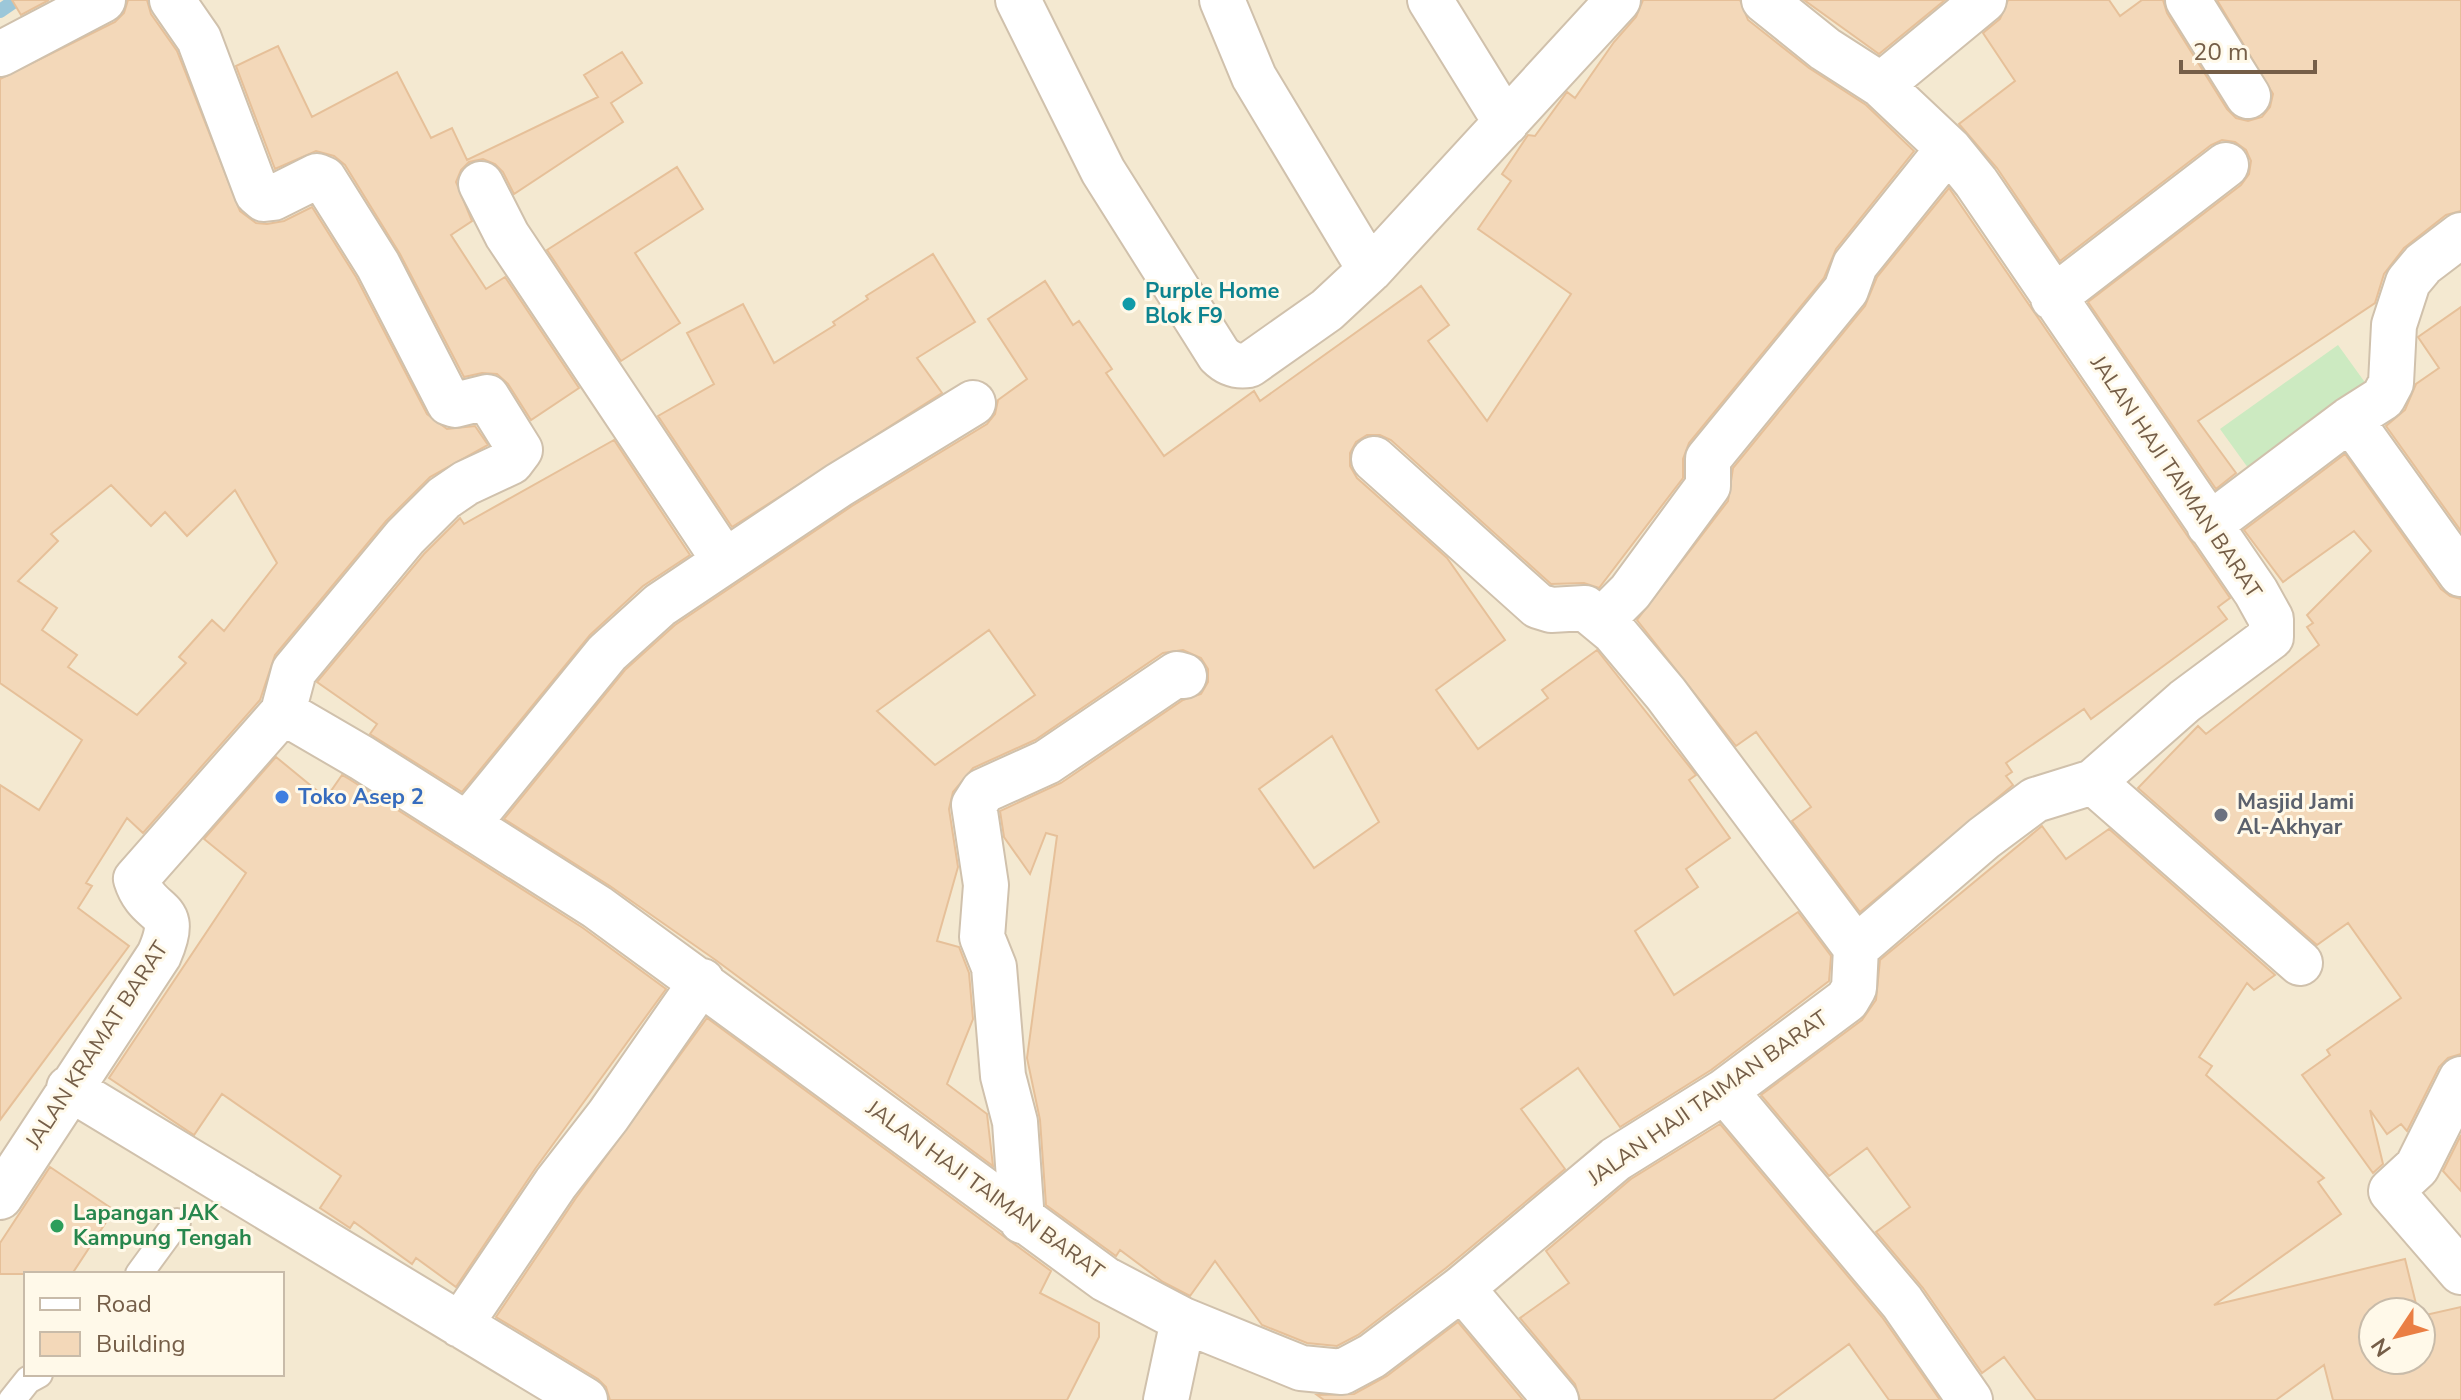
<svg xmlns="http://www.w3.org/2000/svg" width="2461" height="1400" font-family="'Nunito Sans',sans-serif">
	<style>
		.residential { fill: #f4e9d1; fill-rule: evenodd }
		.green { fill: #cceac1 }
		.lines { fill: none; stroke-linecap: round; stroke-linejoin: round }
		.stream { stroke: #9cc7d9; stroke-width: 14 }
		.building { fill: #f3d8b9; stroke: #e6c099; stroke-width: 2; fill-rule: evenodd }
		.lane-casing { stroke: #d0c1ac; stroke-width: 30 }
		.street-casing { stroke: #d0c1ac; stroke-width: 48 }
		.lane { stroke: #fff; stroke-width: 26 }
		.street { stroke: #fff; stroke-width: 44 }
		.culture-dot { fill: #0f9aa8; stroke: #fff9e9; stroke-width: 3 }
		.shop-dot { fill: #3f7fe0; stroke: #fff9e9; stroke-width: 3 }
		.worship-dot { fill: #6b7280; stroke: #fff9e9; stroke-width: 3 }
		.leisure-dot { fill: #2e9e5b; stroke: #fff9e9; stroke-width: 3 }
		.labels { text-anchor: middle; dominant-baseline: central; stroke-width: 6; stroke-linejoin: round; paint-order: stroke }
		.culture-label { font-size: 22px; font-weight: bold; fill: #0d838f; stroke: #fff9e9; text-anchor: start }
		.street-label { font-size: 22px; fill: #755e48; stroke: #fff9e9 }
		.shop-label { font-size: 22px; font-weight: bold; fill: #366cbe; stroke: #fff9e9; text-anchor: start }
		.worship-label { font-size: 22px; font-weight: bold; fill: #5b616d; stroke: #fff9e9; text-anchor: start }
		.leisure-label { font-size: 22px; font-weight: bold; fill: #27864d; stroke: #fff9e9; text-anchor: start }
	</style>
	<rect width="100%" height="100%" fill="#fdf6e2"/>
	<path class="residential" d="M0,0H2461V1400H0ZM26,1274H282V1374H26ZM2373,1312H2421V1360H2373Z"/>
	<path class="green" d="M2338,345L2369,388L2251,472L2220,429Z"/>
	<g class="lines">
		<path class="stream" d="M0,11L16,0"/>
	</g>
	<path class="building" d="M12,0H49L21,15Z
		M128,0H147L151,14L177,51L240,211L256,223L267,224L284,221L312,207L356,277L427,414L447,429L475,426L488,445L430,477L386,521L275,655L260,700L143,833L127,818L86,883L92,886L78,908L129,946L0,1120V785L39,810L82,740L0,683V79L115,22L124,13ZM111,485L151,526L165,512L187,536L235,490L277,563L224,631L212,620L179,657L186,663L137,715L68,667L77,655L42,630L57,608L18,581L58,541L51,534Z
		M1643,0H1740L1748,20L1809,68L1866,105L1914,151L1836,249L1824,278L1689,443L1683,459V478L1599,588L1584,583L1551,584L1391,440L1380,435H1367L1356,442L1350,453V466L1357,478L1447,558L1505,640L1436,690L1478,749L1548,698L1542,690L1597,650L1696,775L1689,780L1730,838L1686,869L1698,887L1635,931L1674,995L1798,912L1831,956L1829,981L1711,1070L1620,1127L1578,1068L1521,1109L1565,1169L1446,1268L1358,1335L1337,1346L1307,1343L1262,1325L1215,1261L1190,1296L1163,1282L1120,1250L1116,1256L1046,1205L1040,1120L1027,1058L1057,836L1046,833L1030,874L1004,837L1000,811L1061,783L1183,700L1201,694L1208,682V669L1201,658L1183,650L1163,653L1035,740L973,768L953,792L949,809L958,867L937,941L959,947L969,973L973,1019L947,1084L987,1114L993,1166L717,961L610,886L504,819L625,670L675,625L852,506L987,424L995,414L998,400L1027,379L988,319L1045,281L1073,325L1079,321L1112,369L1106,373L1164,456L1254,391L1260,401L1421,286L1449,325L1428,341L1487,421L1571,294L1478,229L1511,181L1502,174L1528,135L1535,136L1567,92L1575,98L1614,42L1636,17ZM989,630L1035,695L935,765L877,711ZM1332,736L1379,822L1314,868L1259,789Z
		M1804,0H1945L1879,54Z
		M2008,0H2109L2120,16L2142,0H2163L2167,13L2227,109L2236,118L2248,121L2262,117L2270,107L2273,94L2217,0H2461V211L2446,215L2404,248L2384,274L2375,303L2198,421L2236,473L2216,489L2088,302L2241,185L2249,174L2251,161L2246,150L2235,142L2222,140L2211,145L2060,261L1997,168L1959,124L2015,81L1983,33L2000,19Z
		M278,46L312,117L397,72L431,138L452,128L467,160L598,97L584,75L622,52L642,83L611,103L623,122L514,194L503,172L495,164L483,159L469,162L461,170L456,182L472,221L451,235L486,289L505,277L579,388L531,420L508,384L497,374L482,373L464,377L400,254L345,165L334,156L316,151L275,169L236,66Z
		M677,167L703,209L635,253L680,323L621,361L547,250Z
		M1949,188L2230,598L2218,607L2227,619L2158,670L2091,719L2084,709L2006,763L2012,772L2006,776L2013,785L1860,912L1792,821L1811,807L1756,732L1736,746L1637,620L1728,501L1733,468L1865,306L1877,277Z
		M933,254L975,322L917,358L942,393L732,527L658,416L714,384L687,333L743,304L774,363L835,325L833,322L868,299L866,296Z
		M2461,307V531L2386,426L2405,410L2416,384L2439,368L2418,337Z
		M614,440L690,555L643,586L590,635L462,792L370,734L377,724L317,682L424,554L460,518L464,524Z
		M2345,454L2441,589L2450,596L2461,599V1054L2448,1058L2439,1067L2407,1131L2401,1124L2387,1134L2370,1110L2383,1164L2373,1173L2302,1075L2330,1055L2327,1050L2401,998L2348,923L2317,945L2138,788L2198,726L2206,734L2319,645L2307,627L2313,623L2307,615L2371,551L2354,531L2283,582L2244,530Z
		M276,757L326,798L342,775L349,779L583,928L666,989L535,1169L456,1287L416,1258L412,1264L354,1222L350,1228L320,1208L341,1176L222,1094L194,1135L109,1078L246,873L204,839Z
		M2042,826L2066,859L2109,829L2275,975L2254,990L2247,983L2199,1057L2212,1066L2206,1075L2324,1178L2318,1182L2341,1214L2214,1305L2405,1259L2418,1312H2373V1360H2421V1316L2461,1307V1400H2333L2324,1365L2276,1400H2036L2004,1357L1982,1373L1923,1288L1876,1232L1910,1207L1867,1148L1829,1176L1761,1095L1862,1020L1876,1000L1880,960Z
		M707,1018L1051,1271L1040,1293L1099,1323V1337L1067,1400H610L606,1387L598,1379L496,1317L576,1198Z
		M1720,1124L1882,1317L1940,1400H1889L1849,1344L1773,1400H1580L1575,1384L1520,1318L1569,1283L1546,1251L1631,1179Z
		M2461,1135V1191L2443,1171Z
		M50,1167L114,1210L72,1274H0V1243Z
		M1458,1322L1523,1400H1324L1317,1395L1354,1394L1387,1376Z"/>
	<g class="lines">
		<defs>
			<path id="lane" d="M139,1274L177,1222
				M12,1400L28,1380L39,1374"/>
			<path id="street" d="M1018,0L1103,171L1219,355C1228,364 1236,367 1249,365L1327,310L1370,270L1618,0
				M1222,0L1254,77L1370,270
				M1430,0L1506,123
				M2188,0L2248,96
				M0,54L103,0
				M1881,85L1984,0
				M481,184L507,235L724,560
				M2053,298L2226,165
				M2350,419L2461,574
				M1374,459L1538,606L1551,610L1585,608L1614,632L1666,694L1856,948
				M2209,525L2350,419L2383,398L2391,383L2394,325L2408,282L2423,264L2461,235
				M1602,620L1630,592L1708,486V459L1846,290L1855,265L1948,149
				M283,712L362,758L597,907L1105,1279L1183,1320L1301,1368L1342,1372L1372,1356L1462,1288L1616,1159L1725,1091L1847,1000L1854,988L1856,948L1984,838L2035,800L2093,782L2185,701L2271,637V619L2256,592L1976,182L1950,150L1881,85L1825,49L1764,0
				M2093,782L2300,963
				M467,825L607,653L660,605L839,485L973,403
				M2461,1079L2417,1167L2391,1191L2461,1272
				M69,1088L585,1400
				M1725,1091L1902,1302L1970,1400
				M0,1197L159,955C182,903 149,920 136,879L283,712L294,671L405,537L444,498L466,483L511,462L520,450L487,397L455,405L449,403L378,265L324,179L317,176L273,198L264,199L257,193L199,39L172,0
				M1022,1221L1015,1122L1003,1076L994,967L982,937L986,885L974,805L983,791L1047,762L1177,674L1184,676
				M1462,1288L1556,1400
				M460,1325L556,1183L608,1116L702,981
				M1166,1400L1183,1320"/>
		</defs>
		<use href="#lane" class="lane-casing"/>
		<use href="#street" class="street-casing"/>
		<use href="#lane" class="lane"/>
		<use href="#street" class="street"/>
	</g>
	<circle class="culture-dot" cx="1129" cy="304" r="8"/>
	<circle class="shop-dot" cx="282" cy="797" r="8"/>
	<circle class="worship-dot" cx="2221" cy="815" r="8"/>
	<circle class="leisure-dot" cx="57" cy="1226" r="8"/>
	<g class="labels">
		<g class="culture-label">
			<text x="1145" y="291">Purple Home<tspan x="1145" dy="25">Blok F9</tspan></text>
		</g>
		<g class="street-label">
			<text transform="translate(2176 477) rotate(56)">JALAN HAJI TAIMAN BARAT</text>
			<text transform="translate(97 1045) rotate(-57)">JALAN KRAMAT BARAT</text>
			<text transform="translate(1708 1098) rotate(-35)">JALAN HAJI TAIMAN BARAT</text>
			<text transform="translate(985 1190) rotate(36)">JALAN HAJI TAIMAN BARAT</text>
		</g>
		<g class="shop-label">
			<text x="298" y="797">Toko Asep 2</text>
		</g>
		<g class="worship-label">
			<text x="2237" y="802">Masjid Jami<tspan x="2237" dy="25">Al-Akhyar</tspan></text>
		</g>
		<g class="leisure-label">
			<text x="73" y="1213">Lapangan JAK<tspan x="73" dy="25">Kampung Tengah</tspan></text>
		</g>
	</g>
	<rect x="24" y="1272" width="260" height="104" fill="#fff9e9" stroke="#c8bba9" stroke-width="2"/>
	<rect x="40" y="1298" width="40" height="12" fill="#ffffff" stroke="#c8bba9" stroke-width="2"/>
	<text x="96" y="1312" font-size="24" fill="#755e48">Road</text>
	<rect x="40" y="1332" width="40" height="24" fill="#f3d8b9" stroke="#c8bba9" stroke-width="2"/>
	<text x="96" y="1352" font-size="24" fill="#755e48">Building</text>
	<g transform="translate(2397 1336) rotate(235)"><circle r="38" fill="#fff9e9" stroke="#c8bba9" stroke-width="2"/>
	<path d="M0-6L14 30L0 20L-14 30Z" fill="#ea7f44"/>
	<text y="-12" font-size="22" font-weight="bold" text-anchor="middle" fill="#755e48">N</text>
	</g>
	<path d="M2181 60v12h134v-12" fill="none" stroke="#755e48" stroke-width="4"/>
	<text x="2193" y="60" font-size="24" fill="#755e48" stroke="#fff9e9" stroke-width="6" paint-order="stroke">20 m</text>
</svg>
